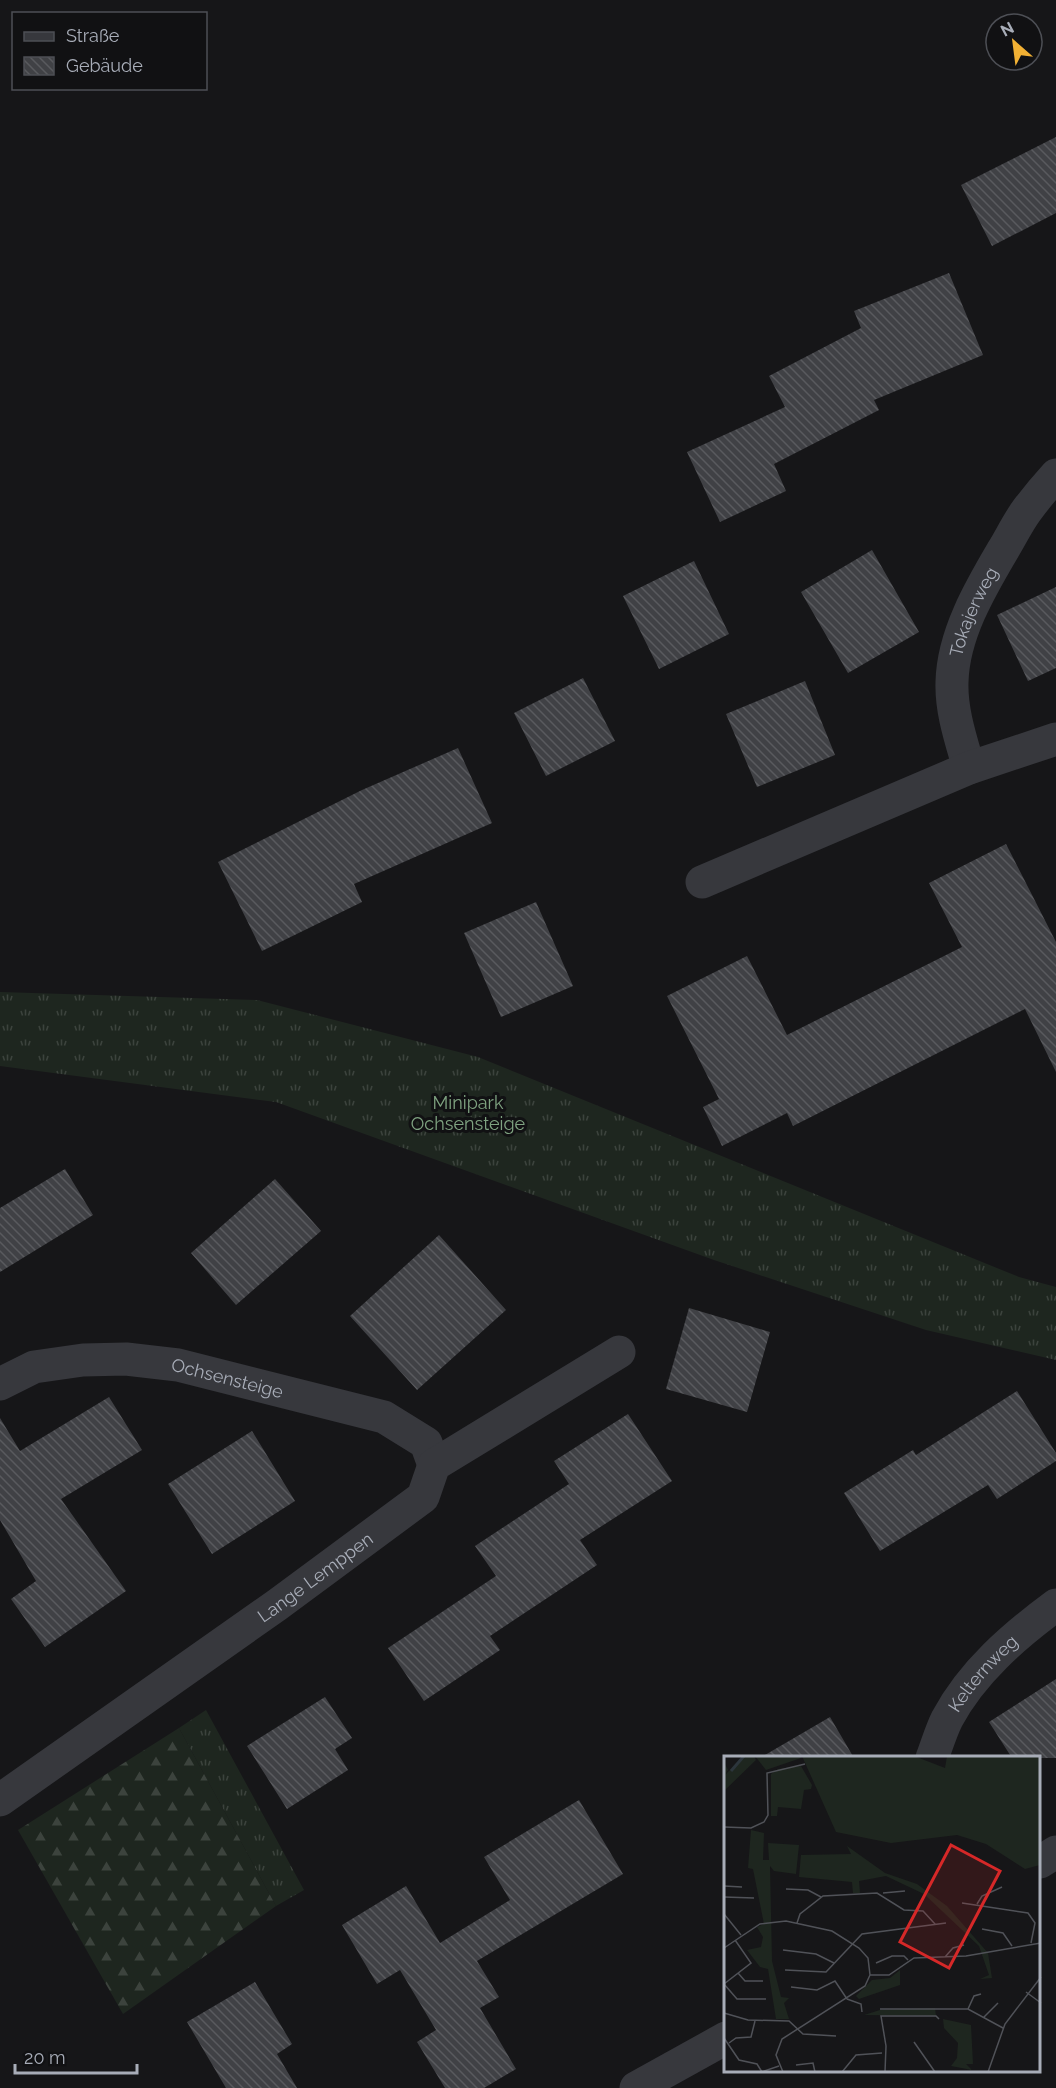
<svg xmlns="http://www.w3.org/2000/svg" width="1056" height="2088" font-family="Raleway,sans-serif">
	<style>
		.grass { fill: url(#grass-tufts) }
		.forest { fill: url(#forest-firs) }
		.building { fill: url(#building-back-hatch) }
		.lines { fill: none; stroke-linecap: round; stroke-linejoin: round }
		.minor { stroke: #37383d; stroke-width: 33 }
		.labels { text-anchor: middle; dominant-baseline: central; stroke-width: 6; stroke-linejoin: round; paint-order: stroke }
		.street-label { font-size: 18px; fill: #a8adb8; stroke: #111113 }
		.park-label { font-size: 18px; fill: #7fa381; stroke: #111113 }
		.inset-river { fill: none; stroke: #2c353c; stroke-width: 3 }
		.inset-road { fill: none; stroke: #505258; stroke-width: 1.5 }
		.view { fill: #d62828; fill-opacity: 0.15; stroke: #d62828; stroke-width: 3 }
		.inset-edge { fill: none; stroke: #a8adb8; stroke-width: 3 }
	</style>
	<defs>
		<pattern id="grass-tufts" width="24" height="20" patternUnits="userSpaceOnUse" patternTransform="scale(1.5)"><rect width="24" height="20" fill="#1e261f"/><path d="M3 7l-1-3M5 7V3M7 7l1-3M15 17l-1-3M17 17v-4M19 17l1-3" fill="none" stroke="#3c433d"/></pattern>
		<pattern id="forest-firs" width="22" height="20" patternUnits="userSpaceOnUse" patternTransform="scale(1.5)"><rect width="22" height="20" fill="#1e261f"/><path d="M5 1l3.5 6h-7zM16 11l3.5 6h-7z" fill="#3c433d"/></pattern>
		<pattern id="building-back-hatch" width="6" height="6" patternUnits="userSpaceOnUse" patternTransform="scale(1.5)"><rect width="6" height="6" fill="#404145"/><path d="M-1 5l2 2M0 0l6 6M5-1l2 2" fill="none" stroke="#595a5e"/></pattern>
	</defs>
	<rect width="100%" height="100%" fill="#161618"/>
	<path class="grass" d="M0,992L257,1000L478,1057L1019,1277L1056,1287V1360L926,1330L714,1260L276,1102L0,1066Z
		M206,1710L304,1890L276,1906L179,1728Z"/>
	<path class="forest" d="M179,1728L276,1906L123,2014L18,1830Z"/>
	<path class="building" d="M1056,137V213L992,246L961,185Z
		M949,273L983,355L874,400L879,410L774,464L786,491L720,522L687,452L785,407L769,376L861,328L854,311Z
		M872,550L919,632L848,673L801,592Z
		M694,561L729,634L659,669L623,596Z
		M1056,587V668L1028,681L997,615Z
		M583,678L615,741L546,776L514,713Z
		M805,681L835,755L757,787L726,714Z
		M458,748L492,823L354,884L362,902L262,951L218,862L362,790Z
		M1006,844L1056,942V1072L1025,1009L793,1126L787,1113L722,1146L703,1107L719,1099L667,996L747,956L787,1035L962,947L929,883Z
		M536,902L573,986L501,1017L464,933Z
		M65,1169L93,1215L0,1272V1208Z
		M275,1179L321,1231L236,1305L191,1253Z
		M439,1235L506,1310L417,1390L350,1316Z
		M689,1308L770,1332L747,1412L666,1389Z
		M1017,1391L1056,1453V1461L997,1499L988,1485L880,1551L844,1493L913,1450L916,1455Z
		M109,1397L142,1450L61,1499L126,1591L45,1647L11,1599L36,1581L0,1520V1418L20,1451Z
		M628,1414L672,1481L580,1540L597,1565L490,1636L500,1650L424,1701L388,1648L496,1576L475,1546L569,1484L554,1461Z
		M252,1431L295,1501L212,1554L168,1484Z
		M1056,1679V1758H1012L989,1722Z
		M325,1697L352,1738L335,1749L348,1770L287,1809L247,1746Z
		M830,1717L854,1758H760Z
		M579,1800L623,1874L477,1961L499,1997L480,2008L516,2069L484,2088H445L417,2042L436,2030L400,1970L377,1984L342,1925L406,1886L440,1943L510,1900L484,1857Z
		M255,1982L292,2044L277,2054L297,2088H226L187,2022Z"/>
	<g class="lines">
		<g class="minor">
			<path id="s1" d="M969,768C961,740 951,711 952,682C953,635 980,589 1003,550C1011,537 1018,522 1027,510C1036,498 1046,486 1056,475"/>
			<path d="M702,882L969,768L1056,739"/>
			<path id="s2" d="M0,1384L34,1367L83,1360L126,1359L178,1365L384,1417L426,1443L434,1465"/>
			<path id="s3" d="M932,1758C937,1745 941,1731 947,1719C972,1672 1014,1636 1056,1605"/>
			<path id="s4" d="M0,1800L277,1605L423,1497L434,1465L619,1352"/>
			<path d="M1040,1862L1056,1852"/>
			<path d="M636,2088L726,2038"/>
		</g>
	</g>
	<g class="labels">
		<g class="street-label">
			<text stroke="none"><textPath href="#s1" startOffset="162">Tokajerweg</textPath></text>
			<text stroke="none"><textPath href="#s2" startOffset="234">Ochsensteige</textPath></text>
			<text stroke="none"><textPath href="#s4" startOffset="386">Lange Lemppen</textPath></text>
			<text stroke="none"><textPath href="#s3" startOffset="100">Kelternweg</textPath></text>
		</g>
		<g class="park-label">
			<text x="468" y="1102">Minipark<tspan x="468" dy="21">Ochsensteige</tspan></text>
		</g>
	</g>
	<g transform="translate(724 1756)">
		<rect width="316" height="316" fill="#161618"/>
		<path d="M20,0H30L32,4L0,35V6L4,14L1,19ZM31,0H76L77,2L42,14ZM77,10L88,29L87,33L80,34L77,53L54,51L53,60H47V18L54,13ZM27,74L40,77L39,104H45L44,87L75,89L72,118L50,115L46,110L48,205L57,241L65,242L60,247L65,263H52L44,213L36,211L23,194L37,191L39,181L33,171L40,168L29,113L24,112ZM123,90L161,117L193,128L223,150L264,197L268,222L256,223L265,219L255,190L200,138L162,120L135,125L136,137H129L128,126L75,121L77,99L127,98ZM176,214V229L135,243L132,240L148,224L166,222ZM211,252L212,260L140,259L156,254ZM219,263L247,269L249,308H242L248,314L227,310L233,302L234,287L220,272Z" fill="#1e261f"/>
		<path d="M78,0H190L221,12L223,0H316V109L301,113L262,88L233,79L167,87L112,76Z" fill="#1e261f"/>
		<path class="inset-river" d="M7,15L20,0"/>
		<path class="inset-road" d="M0,71L27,72L40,66L44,59L43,17L81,8M0,130L18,131M62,133L84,134L97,141M159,137L181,135M0,141L30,142M238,147L304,157L311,167L307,187M253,148L258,140L278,131M0,158L17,179M73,167L76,158L99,140L153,137L180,154L199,155L211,168M258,173L279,177L288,190M0,192L36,168L62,165L108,175L135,192L144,202L146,219L141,230L58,283L52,299L59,316M59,194L92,198L110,207M221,201L229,192L240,189M152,207L168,200H180L184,204M61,214L102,216L138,178L222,167M14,217L21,225H39M146,219H165L190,202L242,200L317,187M0,228L27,207L11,184M0,228L13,243H42M67,231L93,234L111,225L123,243M302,236L317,247M123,243L137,248L138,256M156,253H244L279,272M244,253L250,240L257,238M0,257L24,264L65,265L79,278L112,280M260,261L274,247M0,282L15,304L33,308L38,316M190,286L211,316M5,287L12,282L27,281L31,265M72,309L89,307L91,316M37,316L55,310M118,316L132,299L158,297M161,316L162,290L157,260H212L215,263M264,316L281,268L317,221"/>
		<path class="view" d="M227,89L276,115L225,212L176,186Z"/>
		<rect width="316" height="316" class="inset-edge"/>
	</g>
	<rect x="12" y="12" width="195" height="78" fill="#111113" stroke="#4d4f55" stroke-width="1.5"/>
	<rect x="24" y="32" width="30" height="9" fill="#37383d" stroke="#4d4f55" stroke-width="1.5"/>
	<text x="66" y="42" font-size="18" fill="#a8adb8">Straße</text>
	<rect x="24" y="57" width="30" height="18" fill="url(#building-back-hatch)" stroke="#4d4f55" stroke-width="1.5"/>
	<text x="66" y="72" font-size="18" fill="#a8adb8">Gebäude</text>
	<g transform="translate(1014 42) rotate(332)"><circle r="28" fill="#111113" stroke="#4d4f55" stroke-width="1.5"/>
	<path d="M0-4.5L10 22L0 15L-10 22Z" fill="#f2b134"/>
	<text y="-9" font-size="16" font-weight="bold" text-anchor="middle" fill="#a8adb8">N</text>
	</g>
	<path d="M15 2064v9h122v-9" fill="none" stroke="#a8adb8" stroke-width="3"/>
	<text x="24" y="2064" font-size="18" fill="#a8adb8" stroke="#111113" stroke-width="4.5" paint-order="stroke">20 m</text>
</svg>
